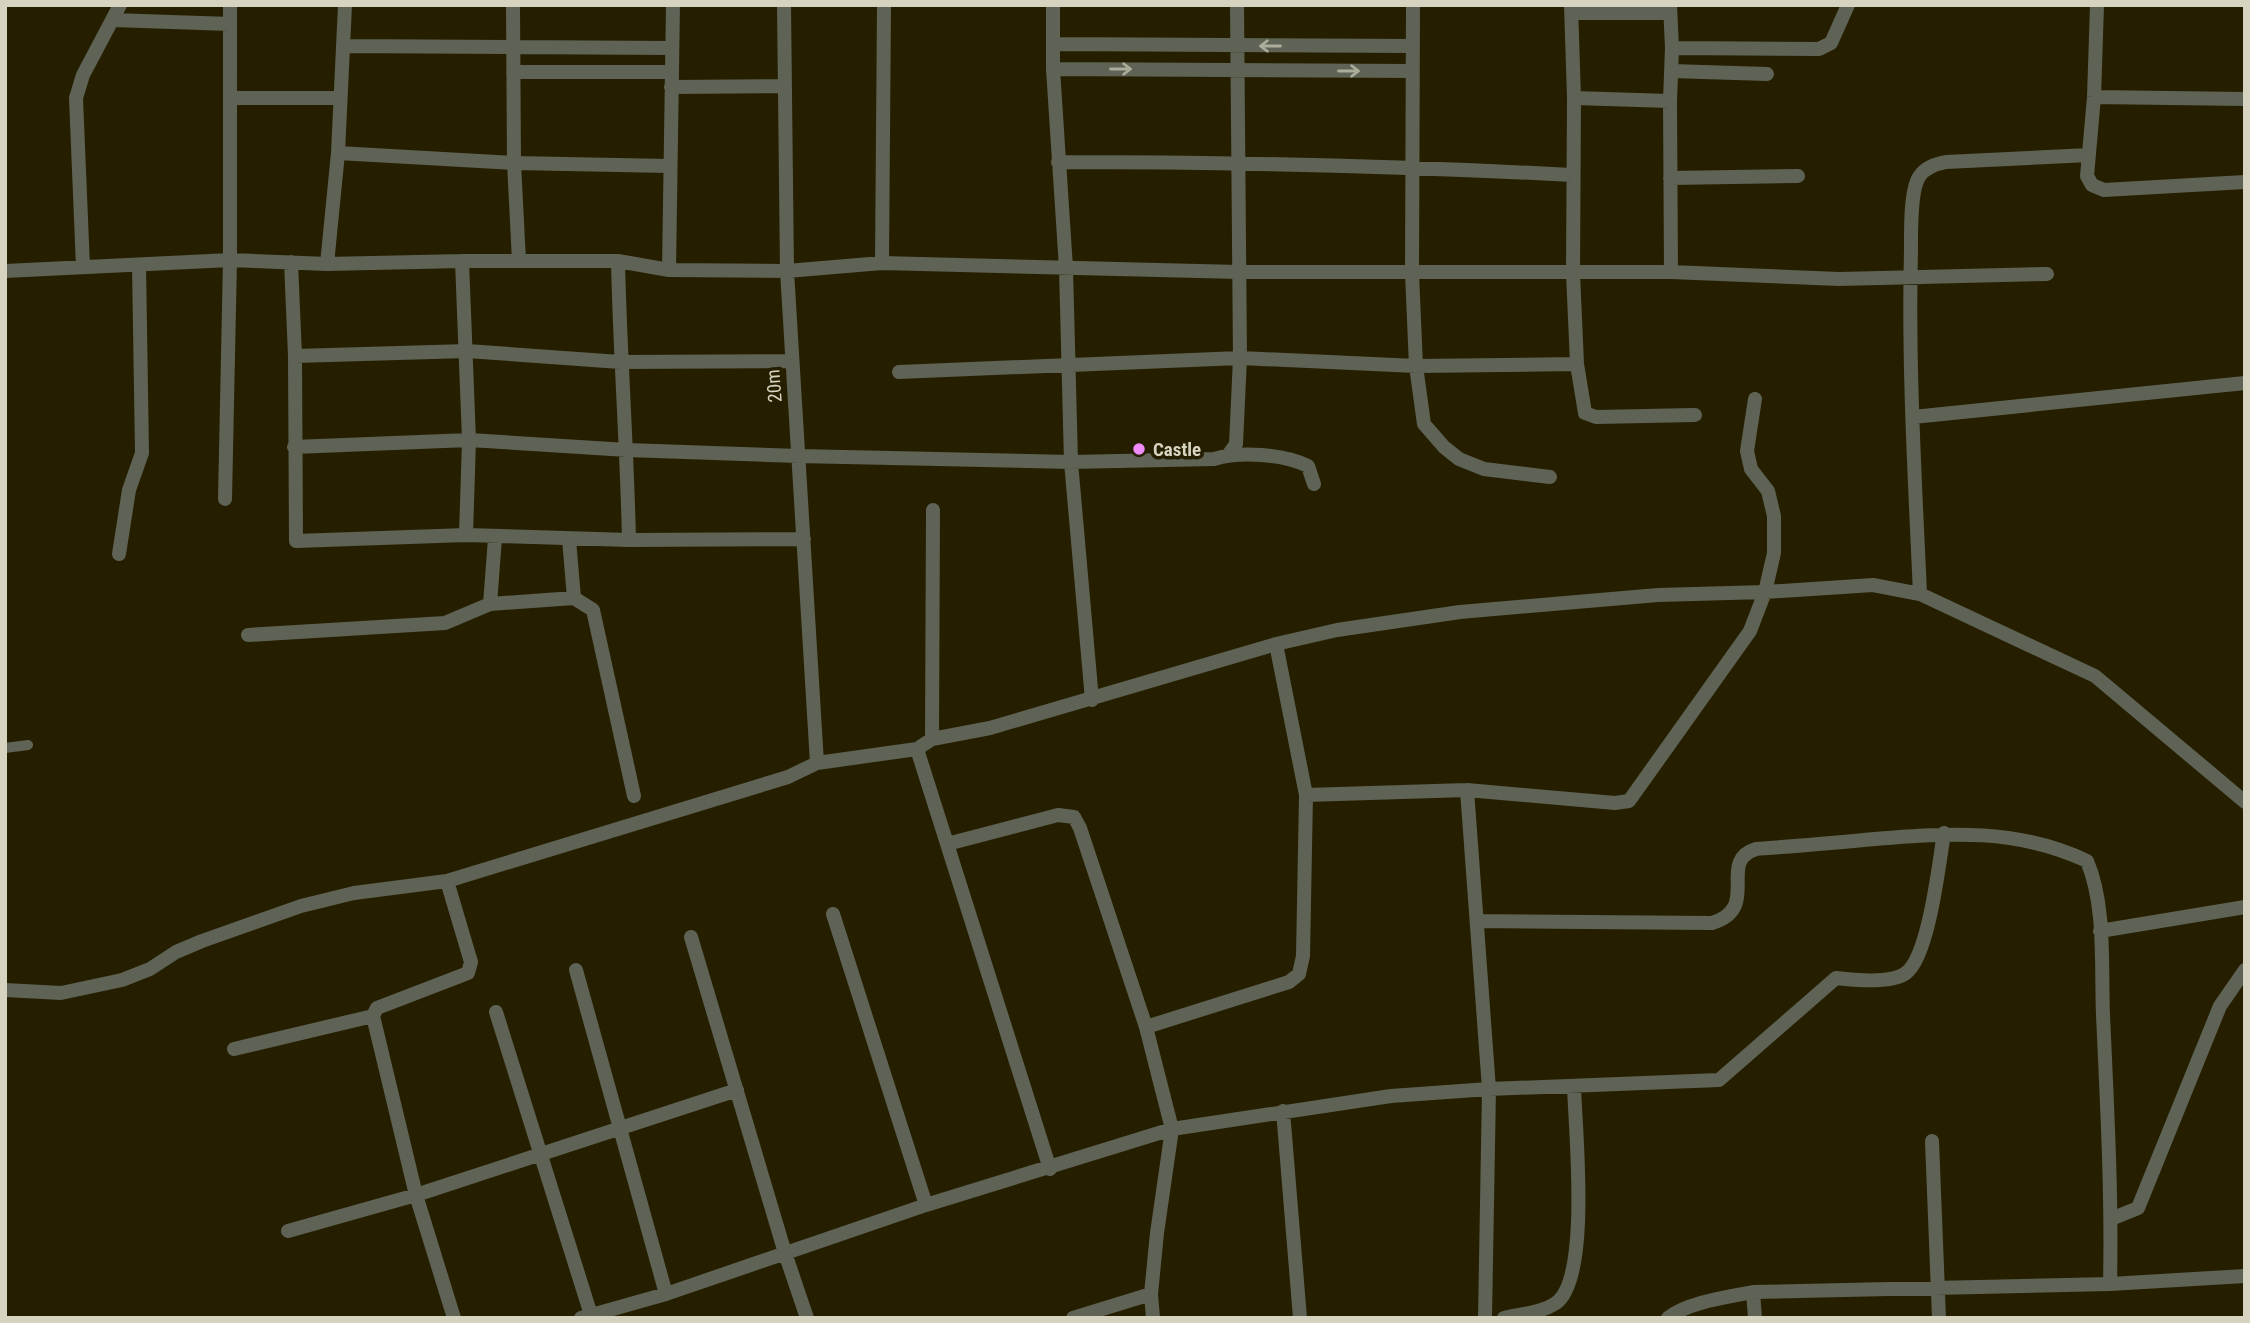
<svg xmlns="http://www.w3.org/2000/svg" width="2250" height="1323" font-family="'Roboto Condensed',sans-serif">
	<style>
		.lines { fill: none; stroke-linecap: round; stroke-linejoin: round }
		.lane { stroke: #5e6355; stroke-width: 10 }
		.street { stroke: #5e6355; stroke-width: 14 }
		.oneway { stroke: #acac9b }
		.poi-dot { fill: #ed8cfa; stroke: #251f00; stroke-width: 2.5 }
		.labels { text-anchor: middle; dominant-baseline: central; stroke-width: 7; stroke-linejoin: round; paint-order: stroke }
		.street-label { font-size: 19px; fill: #d6d3c1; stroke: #251f00 }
		.poi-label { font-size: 19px; font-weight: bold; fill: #d6d3c1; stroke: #251f00; text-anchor: start }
	</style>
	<rect width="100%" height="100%" fill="#251f00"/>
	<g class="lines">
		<path class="lane" d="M5,748L28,745"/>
		<path class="street" d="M513,5L514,163L519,261
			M784,5L787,271L817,763
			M1053,5V69L1066,268L1071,462L1092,700
			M1413,5L1412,273L1416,366L1424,424L1444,447L1459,459L1484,469L1550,477
			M1670,5L1672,48L1670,101L1671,272
			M2097,5L2094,97L2087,176L2092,185L2104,190L2245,182
			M1571,13H1670
			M113,20L230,24
			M1054,44L1412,46
			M343,46L672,48
			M1672,48L1819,49L1831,43L1848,5
			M1053,69L1412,71
			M1671,71L1767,74
			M513,72H672
			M671,87L785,86
			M2094,97L2245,99
			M230,98H340
			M1574,98L1670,101
			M338,153L345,5
			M1058,162C1229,162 1400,166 1572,175
			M1670,178L1798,176
			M462,261L469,440L466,535
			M618,261C620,354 627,447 629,540
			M291,262L295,356L296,541L466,535L629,540L804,539
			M882,263L884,5
			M327,264L338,153L514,163L669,166
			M83,267L76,98L83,75L120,5
			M669,270L673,5
			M5,271L230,260L327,264L462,261H618L669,270L787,271L882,263L1239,272H1671L1839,279L2047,274
			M295,356L467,351L620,362L791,361
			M1577,364L1585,413L1596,417L1695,415
			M899,372L1240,358L1416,366L1577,364L1573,273L1574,98L1571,5
			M1913,417L2245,383
			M294,447L469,440L627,450L798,456L1071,462L1214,459C1240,451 1283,454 1308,466L1314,484
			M1229,454L1236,444L1240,358L1237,5
			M225,499L230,260V5
			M569,539L574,598L593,610L634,796
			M119,554L129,490L142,453L139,265
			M1920,594C1915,480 1908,365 1911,251C1911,234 1910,191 1919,177C1925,167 1936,164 1946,162L2089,155
			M490,604L574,598
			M248,635L445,623L490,604L495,538
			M932,739L933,510
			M917,749L1050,1169
			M1467,790L1489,1089L1485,1318
			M1306,795L1467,790L1615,803L1629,801L1750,631L1765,592L1774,553V516L1768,491L1751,469L1747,451L1755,399
			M947,844L1058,815L1074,817L1080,828L1146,1027L1172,1129L1157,1233L1151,1294L1153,1318
			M447,881L471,962L468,973L377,1008L373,1016L416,1195L454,1318
			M833,914L926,1205
			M1477,921L1712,923C1762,908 1716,861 1756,849C1795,846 1835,843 1875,839C1949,833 2017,828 2087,861C2106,905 2101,967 2103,1015C2107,1104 2112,1194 2110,1284
			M2100,931L2245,907
			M691,937L785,1253L807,1318
			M576,970L666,1294
			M5,990L61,993L122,980L150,969L176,952L202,941L301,906L354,893L447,881L788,777L817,763L917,749L932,739L990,728L1276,644L1337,630L1460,612L1658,595L1765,592L1873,585L1920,594L2095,676L2245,802
			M496,1012L591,1315L600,1317
			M1146,1027L1289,982L1299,974L1303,956L1306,795L1276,644
			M234,1049L373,1016
			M1283,1111L1300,1318
			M1932,1141L1939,1318
			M2111,1219L2138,1208L2220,1006L2245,970
			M288,1231L416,1195L737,1090
			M1753,1292L2110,1284L2245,1276
			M581,1318L666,1294L926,1205L1172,1129L1391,1096L1489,1089L1719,1080L1836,978C1853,980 1891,984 1906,973C1929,956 1939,863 1944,833
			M1073,1318L1151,1294
			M1504,1318C1521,1314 1541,1313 1556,1303C1591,1278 1575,1128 1574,1086
			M1668,1318C1688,1302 1729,1297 1753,1292L1755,1318"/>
	</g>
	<defs><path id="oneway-shaft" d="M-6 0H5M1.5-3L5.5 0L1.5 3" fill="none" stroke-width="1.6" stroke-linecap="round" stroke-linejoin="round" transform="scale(1.75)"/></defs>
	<g class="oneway">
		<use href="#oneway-shaft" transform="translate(1270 46) rotate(-180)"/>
		<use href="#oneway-shaft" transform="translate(1121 69)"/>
		<use href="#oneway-shaft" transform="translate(1349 71)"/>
	</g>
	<circle class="poi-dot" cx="1139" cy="449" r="7"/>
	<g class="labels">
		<g class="street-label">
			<text transform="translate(774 386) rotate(-94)">20m</text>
		</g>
		<g class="poi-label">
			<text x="1153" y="449">Castle</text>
		</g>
	</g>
	<rect width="2250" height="1323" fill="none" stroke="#d6d3c1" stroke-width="14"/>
</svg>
